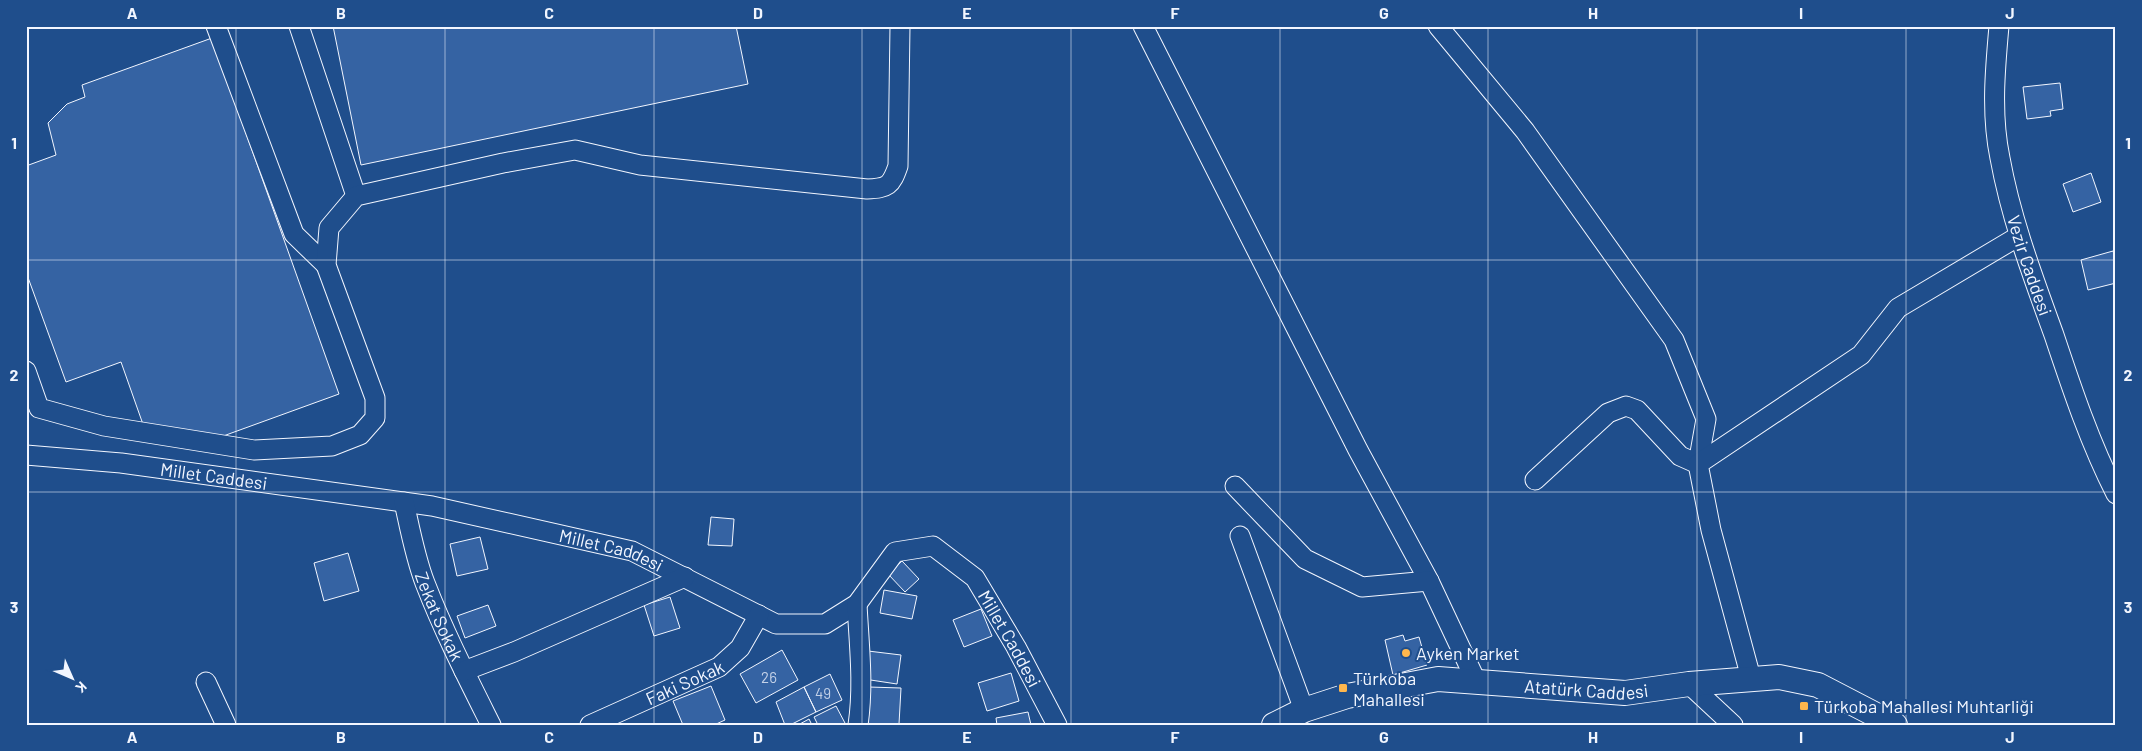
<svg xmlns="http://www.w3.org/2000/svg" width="2142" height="751" font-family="Barlow,sans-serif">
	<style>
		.building { fill: #3563a3; stroke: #f2f6ff }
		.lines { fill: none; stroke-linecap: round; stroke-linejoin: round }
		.minor-casing { stroke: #f2f6ff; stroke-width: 21 }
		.major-casing { stroke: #f2f6ff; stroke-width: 26 }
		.minor { stroke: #1f4e8c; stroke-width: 19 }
		.major { stroke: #1f4e8c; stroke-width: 24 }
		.grid { fill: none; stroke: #f2f6ff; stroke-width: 1; stroke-opacity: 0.55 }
		.poi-dot { fill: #ffb74d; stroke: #1f4e8c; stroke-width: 2 }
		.labels { text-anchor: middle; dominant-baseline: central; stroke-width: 4; stroke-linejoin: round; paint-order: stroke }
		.number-label { font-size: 15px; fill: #c3d1e8 }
		.street-label { font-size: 18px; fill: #f2f6ff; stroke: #1f4e8c }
		.poi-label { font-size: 18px; fill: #f2f6ff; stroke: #1f4e8c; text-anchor: start }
		.neatline { fill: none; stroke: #f2f6ff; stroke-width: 2 }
		.grid-label { font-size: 16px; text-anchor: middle; font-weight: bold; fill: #f2f6ff }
	</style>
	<rect width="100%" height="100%" fill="#1f4e8c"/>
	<path class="building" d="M333,26H736L748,84L361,165Z
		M212,38L339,394L215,439L145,430L121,362L66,382L26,272V166L56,155L48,123L67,104L85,97L82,85Z
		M2060,83L2063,109L2050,111L2051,116L2027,119L2023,87Z
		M2091,173L2101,202L2073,212L2063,184Z
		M2113,251L2116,261V283L2088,290L2081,260Z
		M711,517L734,519L732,546L708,545Z
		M480,537L488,569L457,576L450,544Z
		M348,553L359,591L324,601L314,563Z
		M902,561L919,579L905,592L888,574Z
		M884,590L917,596L912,619L880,613Z
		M670,597L680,628L654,636L644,605Z
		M488,605L496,626L465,638L457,616Z
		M981,609L992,636L964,647L953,620Z
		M1403,635L1405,641L1419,637L1427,665L1393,675L1385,640Z
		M782,650L798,680L756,703L740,674Z
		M868,651L901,655L897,684L864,679Z
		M1011,673L1019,701L987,711L978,683Z
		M830,674L842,700L816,712L804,687Z
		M711,686L725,720L714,725H683L673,701Z
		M804,687L816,712L790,725H785L776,702Z
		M869,687L901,688L899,724H868Z
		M836,706L846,725H818L814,717Z
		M1028,712L1031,725H997L996,718Z
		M809,719L812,725H798Z"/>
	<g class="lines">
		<defs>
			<g id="minor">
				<path d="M216,26L294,234L326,265"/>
				<path d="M299,26L356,196"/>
				<path d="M1143,26L1358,450L1429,581L1477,683"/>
				<path d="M1438,26L1525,131L1674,340L1706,419L1698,464L1680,456L1637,410L1626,406L1608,413L1535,480"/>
				<path id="s1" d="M1999,26C1995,70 1991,115 2000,158C2011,219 2033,277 2054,335C2072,389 2090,443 2116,494"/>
				<path d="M26,371L39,408L104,426L254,450L332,446L360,435L375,418V398L326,265L329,228L356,196L503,163L575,150L640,165L867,189C888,188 891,186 898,166L900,26"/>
				<path id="s2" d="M26,455L121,463L432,506L632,551L776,624H825L857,604L895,552L933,546L975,578L1016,647L1057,725"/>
				<path d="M1235,486L1305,559L1362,587L1429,581"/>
				<path id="s3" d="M404,502C410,529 415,557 425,583C444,632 468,679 491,725"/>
				<path d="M1240,536L1304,710"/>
				<path d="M857,604C859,644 864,685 858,725"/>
				<path d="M464,671L514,652L685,577"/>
				<path d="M1751,678L1711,530L1698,464L1861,355L1898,308L2019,236"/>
				<path d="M206,682L226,725"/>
				<path d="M1689,684L1733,725"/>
				<path id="s4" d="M590,725L719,667L740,648L759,615"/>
			</g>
			<g id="major">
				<path id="s5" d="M1274,725L1304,710L1347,696L1438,679L1625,693L1689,684L1779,677L1818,685L1895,725"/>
			</g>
		</defs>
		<use href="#minor" class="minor-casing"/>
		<use href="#major" class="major-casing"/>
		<use href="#minor" class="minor"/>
		<use href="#major" class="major"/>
	</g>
	<path class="grid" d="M236,26V725M445,26V725M654,26V725M862,26V725M1071,26V725M1280,26V725M1488,26V725M1697,26V725M1906,26V725M26,260H2116M26,492H2116"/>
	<g class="poi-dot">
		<circle cx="1406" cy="653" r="5"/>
		<rect x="1338" y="683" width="10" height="10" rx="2.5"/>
		<rect x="1799" y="701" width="10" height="10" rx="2.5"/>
	</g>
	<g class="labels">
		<g class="number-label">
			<text x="769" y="677">26</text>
			<text x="823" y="693">49</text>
		</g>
		<g class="street-label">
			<text stroke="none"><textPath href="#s1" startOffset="244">Vezir Caddesi</textPath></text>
			<text stroke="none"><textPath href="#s2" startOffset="189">Millet Caddesi</textPath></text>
			<text stroke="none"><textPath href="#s2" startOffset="594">Millet Caddesi</textPath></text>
			<text stroke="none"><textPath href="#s3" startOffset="120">Zekat Sokak</textPath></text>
			<text stroke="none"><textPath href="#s2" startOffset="1088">Millet Caddesi</textPath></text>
			<text stroke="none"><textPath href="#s4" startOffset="104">Faki Sokak</textPath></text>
			<text stroke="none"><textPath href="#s5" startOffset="320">Atatürk Caddesi</textPath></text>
		</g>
		<g class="poi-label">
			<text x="1416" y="653">Ayken Market</text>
			<text x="1353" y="678">Türkoba<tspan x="1353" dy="21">Mahallesi</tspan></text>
			<text x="1814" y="706">Türkoba Mahallesi Muhtarliği</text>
		</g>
	</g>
	<rect width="2142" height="751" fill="none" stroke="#1f4e8c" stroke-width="55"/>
	<g transform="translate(72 678) rotate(135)" stroke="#1f4e8c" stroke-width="4" paint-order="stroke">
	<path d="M0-4L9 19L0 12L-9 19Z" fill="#f2f6ff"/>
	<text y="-8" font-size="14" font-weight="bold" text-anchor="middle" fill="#f2f6ff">K</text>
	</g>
	<rect x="28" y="28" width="2086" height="696" class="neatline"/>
	<g class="grid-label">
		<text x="132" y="19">A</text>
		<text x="341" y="19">B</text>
		<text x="549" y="19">C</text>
		<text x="758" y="19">D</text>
		<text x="967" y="19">E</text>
		<text x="1175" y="19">F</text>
		<text x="1384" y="19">G</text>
		<text x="1593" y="19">H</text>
		<text x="1801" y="19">I</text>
		<text x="2010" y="19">J</text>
		<text x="14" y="149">1</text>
		<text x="2128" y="149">1</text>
		<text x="14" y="381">2</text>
		<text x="2128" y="381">2</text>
		<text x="14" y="613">3</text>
		<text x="2128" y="613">3</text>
		<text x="132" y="743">A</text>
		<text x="341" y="743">B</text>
		<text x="549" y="743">C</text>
		<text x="758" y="743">D</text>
		<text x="967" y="743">E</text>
		<text x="1175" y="743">F</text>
		<text x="1384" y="743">G</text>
		<text x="1593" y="743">H</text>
		<text x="1801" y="743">I</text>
		<text x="2010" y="743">J</text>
	</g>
</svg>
